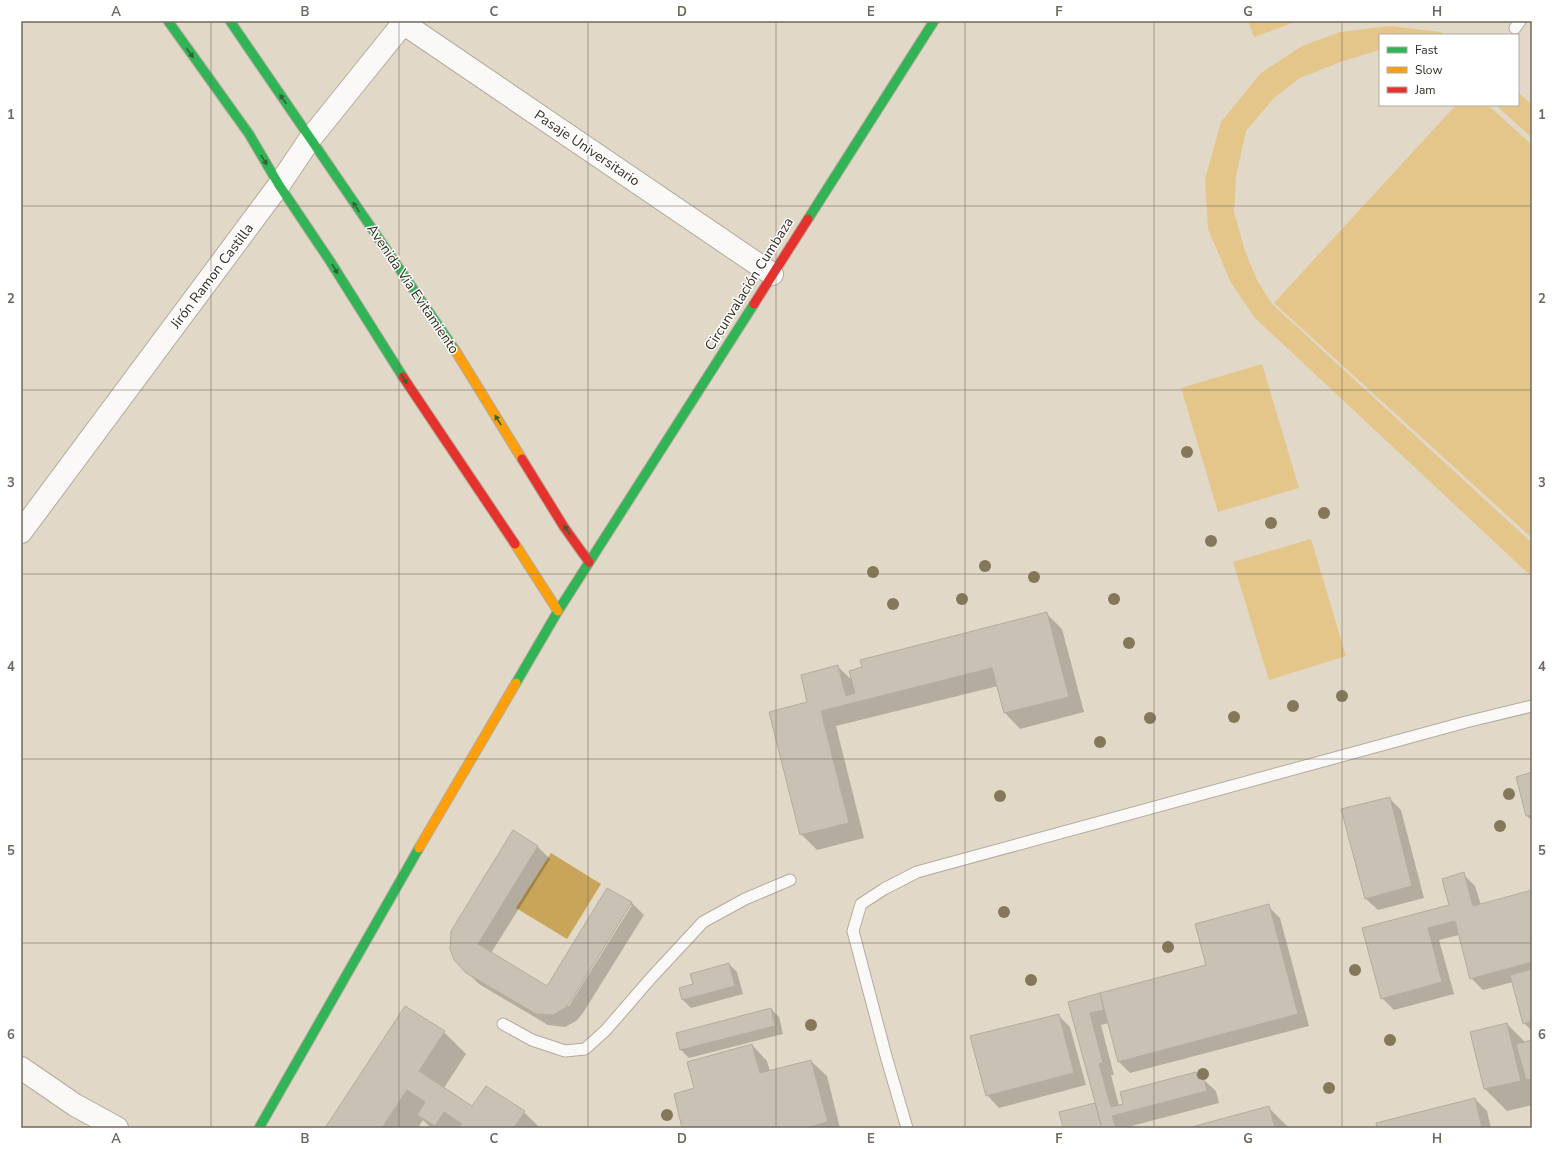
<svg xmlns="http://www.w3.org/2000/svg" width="1553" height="1149" font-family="'Nunito Sans',sans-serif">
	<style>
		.green { fill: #e4c68a }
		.water { fill: #c8a558 }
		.shadow { fill: #0003; fill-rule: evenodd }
		.building { fill: #c9c1b3; stroke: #b3ac9f }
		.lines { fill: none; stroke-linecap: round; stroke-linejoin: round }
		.lane-casing { stroke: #b3ab9e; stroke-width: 13 }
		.street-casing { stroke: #b3ab9e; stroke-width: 24 }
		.fast-casing { stroke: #b3ab9e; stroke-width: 11 }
		.slow-casing { stroke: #b3ab9e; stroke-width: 11 }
		.jam-casing { stroke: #b3ab9e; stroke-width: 11 }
		.lane { stroke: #fbf9f7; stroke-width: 11 }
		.street { stroke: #fbf9f7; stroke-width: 22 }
		.fast { stroke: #30b455; stroke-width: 9 }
		.slow { stroke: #ff9f0a; stroke-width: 9 }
		.jam { stroke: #e5322d; stroke-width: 9 }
		.tree { fill: #85775a }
		.oneway { fill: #316235 }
		.grid { fill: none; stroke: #70685a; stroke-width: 1; stroke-opacity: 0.55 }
		.labels { text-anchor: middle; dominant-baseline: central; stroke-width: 3; stroke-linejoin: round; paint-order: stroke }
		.street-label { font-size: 14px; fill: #322b1f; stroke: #fff }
		.neatline { fill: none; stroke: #70685a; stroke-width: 1.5 }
		.grid-label { font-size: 13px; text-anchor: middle; font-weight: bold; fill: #70685a }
	</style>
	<rect width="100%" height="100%" fill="#e2d8c7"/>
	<path class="green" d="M1248,21H1298L1254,37Z
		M1390,26L1441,32L1446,35H1380V50L1343,61L1300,78L1274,98L1246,131L1236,176L1234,212L1245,251L1257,280L1272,304L1532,543V577L1255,318L1231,283L1208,229L1205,179L1221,122L1261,73L1302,46L1340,32Z
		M1518,92L1532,105V138L1496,105H1518Z
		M1456,105H1488L1532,145V538L1274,303Z
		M1262,364L1299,488L1218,512L1181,388Z
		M1311,539L1346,656L1269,680L1233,562Z"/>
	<path class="water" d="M551,853L601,884L567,939L516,908Z"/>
	<path class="shadow" d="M1047,614L1062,629L1084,712L1020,729L1005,713L998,686L836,726L864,838L817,850L801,834L809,703L838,667L853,681Z
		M1532,773V821L1527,816L1517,777Z
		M1389,798L1401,810L1424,898L1378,910L1365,898Z
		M514,831L538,847L550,859L491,953L547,987L608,889L632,903L644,915L583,1013L576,1021L565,1027L548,1025L479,984L455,960ZM629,905H632L569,1006L568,1005Z
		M1463,874L1475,886L1481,905L1532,891V1031L1524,1023L1513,982L1483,990L1471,978L1459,935L1439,940L1454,994L1394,1010L1382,998L1363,928L1450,905Z
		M1268,906L1280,918L1309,1026L1130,1073L1118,1061L1109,1023L1101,1025L1114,1075H1111L1119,1106L1196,1073L1216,1091L1219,1103L1124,1128H1064L1060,1113L1096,1104L1069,1002L1208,966Z
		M729,964L737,972L743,994L691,1008L683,1000L680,989L694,985Z
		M771,1009L779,1017L783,1034L689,1058L681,1050L677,1034Z
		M1058,1015L1070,1027L1086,1085L999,1108L987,1095Z
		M1507,1024L1526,1043L1532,1041V1105L1507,1111L1485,1089L1471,1033Z
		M444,1032L466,1054L444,1088L473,1107L524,1112L540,1128H431L423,1120L418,1128H326Z
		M752,1045L767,1061L770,1071L811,1061L827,1076L840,1128H683L696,1089Z
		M1475,1099L1487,1111L1491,1128H1378Z
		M1269,1108L1289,1128H1192Z"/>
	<path class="building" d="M1047,612L1069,697L1004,713L992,668L821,711L849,823L800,835L769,712L807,702L801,675L838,665L846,696L855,693L849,671L862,667L860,660Z
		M1532,772V815L1526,816L1516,777Z
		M1390,797L1412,886L1365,899L1341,809Z
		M513,830L538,846L478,944L547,986L607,888L632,902L571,1001L564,1009L553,1015L536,1014L466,973L454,960L450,949L451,931Z
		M1464,872L1473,906L1532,890V962L1470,979L1455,921L1428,928L1442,982L1381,999L1362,928L1449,905L1442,879Z
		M1269,904L1298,1014L1118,1062L1100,993L1206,965L1195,924Z
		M729,963L735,986L682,1000L679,988L693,984L690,974Z
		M1532,969V1021L1523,1024L1510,975Z
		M1100,993L1104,1010L1090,1013L1103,1063L1099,1064L1111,1107L1123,1104L1120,1092L1196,1072L1198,1079L1204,1078L1207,1091L1112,1116L1116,1128H1102L1068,1002Z
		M405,1006L445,1031L419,1071L472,1106L486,1086L525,1111L514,1128H459L462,1124L444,1112L435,1126L417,1115L425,1102L407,1090L382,1128H325Z
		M771,1008L775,1026L680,1050L676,1033Z
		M1059,1014L1074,1073L986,1096L970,1036Z
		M1507,1023L1521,1081L1484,1089L1470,1032Z
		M1532,1040V1079L1526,1080L1516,1044Z
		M752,1044L760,1073L811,1060L828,1122L805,1128H682L674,1094L694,1088L687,1062Z
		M1475,1098L1482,1128H1377L1376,1123Z
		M1095,1103L1102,1128H1063L1059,1112Z
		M1269,1106L1275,1128H1188Z"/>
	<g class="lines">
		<defs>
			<path id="lane" d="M1515,28L1520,21
				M503,1024L532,1040L565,1051L585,1049L606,1030L651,978L703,922L745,899L790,880
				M907,1128L886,1056L853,931L861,904L884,889L917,872L1466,722L1532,706"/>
			<path id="street" d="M400,21L772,274
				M21,532L279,185L310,139L405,21
				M21,1068L75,1105L117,1128"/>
			<path id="fast" d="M168,21L249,134L279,185L330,261L403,377
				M230,21L455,350
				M808,219L934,21
				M516,683L558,611L754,304
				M259,1128L419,848"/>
			<path id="slow" d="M455,350L522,459
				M515,544L558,611
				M419,848L516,683"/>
			<path id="jam" d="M754,304L808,219
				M403,377L515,544
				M522,459L564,527L589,562"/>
		</defs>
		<use href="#lane" class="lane-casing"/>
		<use href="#street" class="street-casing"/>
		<use href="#fast" class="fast-casing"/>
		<use href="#slow" class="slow-casing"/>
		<use href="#jam" class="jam-casing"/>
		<use href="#lane" class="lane"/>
		<use href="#street" class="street"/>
		<use href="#fast" class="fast"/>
		<use href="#slow" class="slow"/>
		<use href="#jam" class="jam"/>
	</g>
	<g class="tree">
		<circle cx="1187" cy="452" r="6"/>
		<circle cx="1324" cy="513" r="6"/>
		<circle cx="1271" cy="523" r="6"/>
		<circle cx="1211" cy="541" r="6"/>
		<circle cx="985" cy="566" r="6"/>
		<circle cx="873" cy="572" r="6"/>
		<circle cx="1034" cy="577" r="6"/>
		<circle cx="962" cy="599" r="6"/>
		<circle cx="1114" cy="599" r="6"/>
		<circle cx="893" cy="604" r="6"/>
		<circle cx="1129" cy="643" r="6"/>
		<circle cx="1342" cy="696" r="6"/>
		<circle cx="1293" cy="706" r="6"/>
		<circle cx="1234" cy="717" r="6"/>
		<circle cx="1150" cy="718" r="6"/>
		<circle cx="1100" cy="742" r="6"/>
		<circle cx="1509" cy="794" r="6"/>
		<circle cx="1000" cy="796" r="6"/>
		<circle cx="1500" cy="826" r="6"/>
		<circle cx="1004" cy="912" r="6"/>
		<circle cx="1168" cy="947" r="6"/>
		<circle cx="1355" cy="970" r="6"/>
		<circle cx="1031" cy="980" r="6"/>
		<circle cx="811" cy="1025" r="6"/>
		<circle cx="1390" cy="1040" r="6"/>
		<circle cx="1203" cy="1074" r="6"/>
		<circle cx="1329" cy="1088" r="6"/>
		<circle cx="667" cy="1115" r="6"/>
	</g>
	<defs><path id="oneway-solid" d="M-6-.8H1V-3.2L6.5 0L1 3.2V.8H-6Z"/></defs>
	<g class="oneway">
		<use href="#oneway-solid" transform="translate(190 53) rotate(54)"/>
		<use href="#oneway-solid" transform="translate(283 99) rotate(-125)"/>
		<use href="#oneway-solid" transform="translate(264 160) rotate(59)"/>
		<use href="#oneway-solid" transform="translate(356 207) rotate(-124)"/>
		<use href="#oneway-solid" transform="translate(335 269) rotate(58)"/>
		<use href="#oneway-solid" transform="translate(404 379) rotate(58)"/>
		<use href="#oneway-solid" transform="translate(498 420) rotate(-122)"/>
		<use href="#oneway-solid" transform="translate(567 530) rotate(-124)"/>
	</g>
	<path class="grid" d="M211,21V1128M399,21V1128M588,21V1128M776,21V1128M965,21V1128M1154,21V1128M1342,21V1128M21,206H1532M21,390H1532M21,574H1532M21,759H1532M21,943H1532"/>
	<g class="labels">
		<g class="street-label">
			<text transform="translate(587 148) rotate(34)">Pasaje Universitario</text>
			<text transform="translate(212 276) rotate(-53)">Jirón Ramon Castilla</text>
			<text transform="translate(749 284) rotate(-58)">Circunvalación Cumbaza</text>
			<text transform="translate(413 289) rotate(56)">Avenida Via Evitamiento</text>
		</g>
	</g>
	<rect width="1553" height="1149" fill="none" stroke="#ffffff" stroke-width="44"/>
	<rect x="1379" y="34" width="140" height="72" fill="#ffffff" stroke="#adaaa5"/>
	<rect x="1387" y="47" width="20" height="6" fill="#30b455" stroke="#adaaa5"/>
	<text x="1415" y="54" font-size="12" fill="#322b1f">Fast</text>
	<rect x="1387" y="67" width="20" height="6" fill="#ff9f0a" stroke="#adaaa5"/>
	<text x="1415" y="74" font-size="12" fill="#322b1f">Slow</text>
	<rect x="1387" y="87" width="20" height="6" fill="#e5322d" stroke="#adaaa5"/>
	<text x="1415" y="94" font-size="12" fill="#322b1f">Jam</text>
	<rect x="22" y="22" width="1509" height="1105" class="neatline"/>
	<g class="grid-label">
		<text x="116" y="16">A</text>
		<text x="305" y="16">B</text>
		<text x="494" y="16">C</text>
		<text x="682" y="16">D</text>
		<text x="871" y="16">E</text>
		<text x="1059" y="16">F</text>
		<text x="1248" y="16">G</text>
		<text x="1437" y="16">H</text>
		<text x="11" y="119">1</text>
		<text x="1542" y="119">1</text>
		<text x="11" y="303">2</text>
		<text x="1542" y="303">2</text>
		<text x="11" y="487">3</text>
		<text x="1542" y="487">3</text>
		<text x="11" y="671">4</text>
		<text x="1542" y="671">4</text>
		<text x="11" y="855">5</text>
		<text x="1542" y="855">5</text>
		<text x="11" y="1039">6</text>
		<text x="1542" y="1039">6</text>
		<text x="116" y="1143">A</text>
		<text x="305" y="1143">B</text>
		<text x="494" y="1143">C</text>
		<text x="682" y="1143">D</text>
		<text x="871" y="1143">E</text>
		<text x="1059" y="1143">F</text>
		<text x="1248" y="1143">G</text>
		<text x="1437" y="1143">H</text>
	</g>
</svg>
